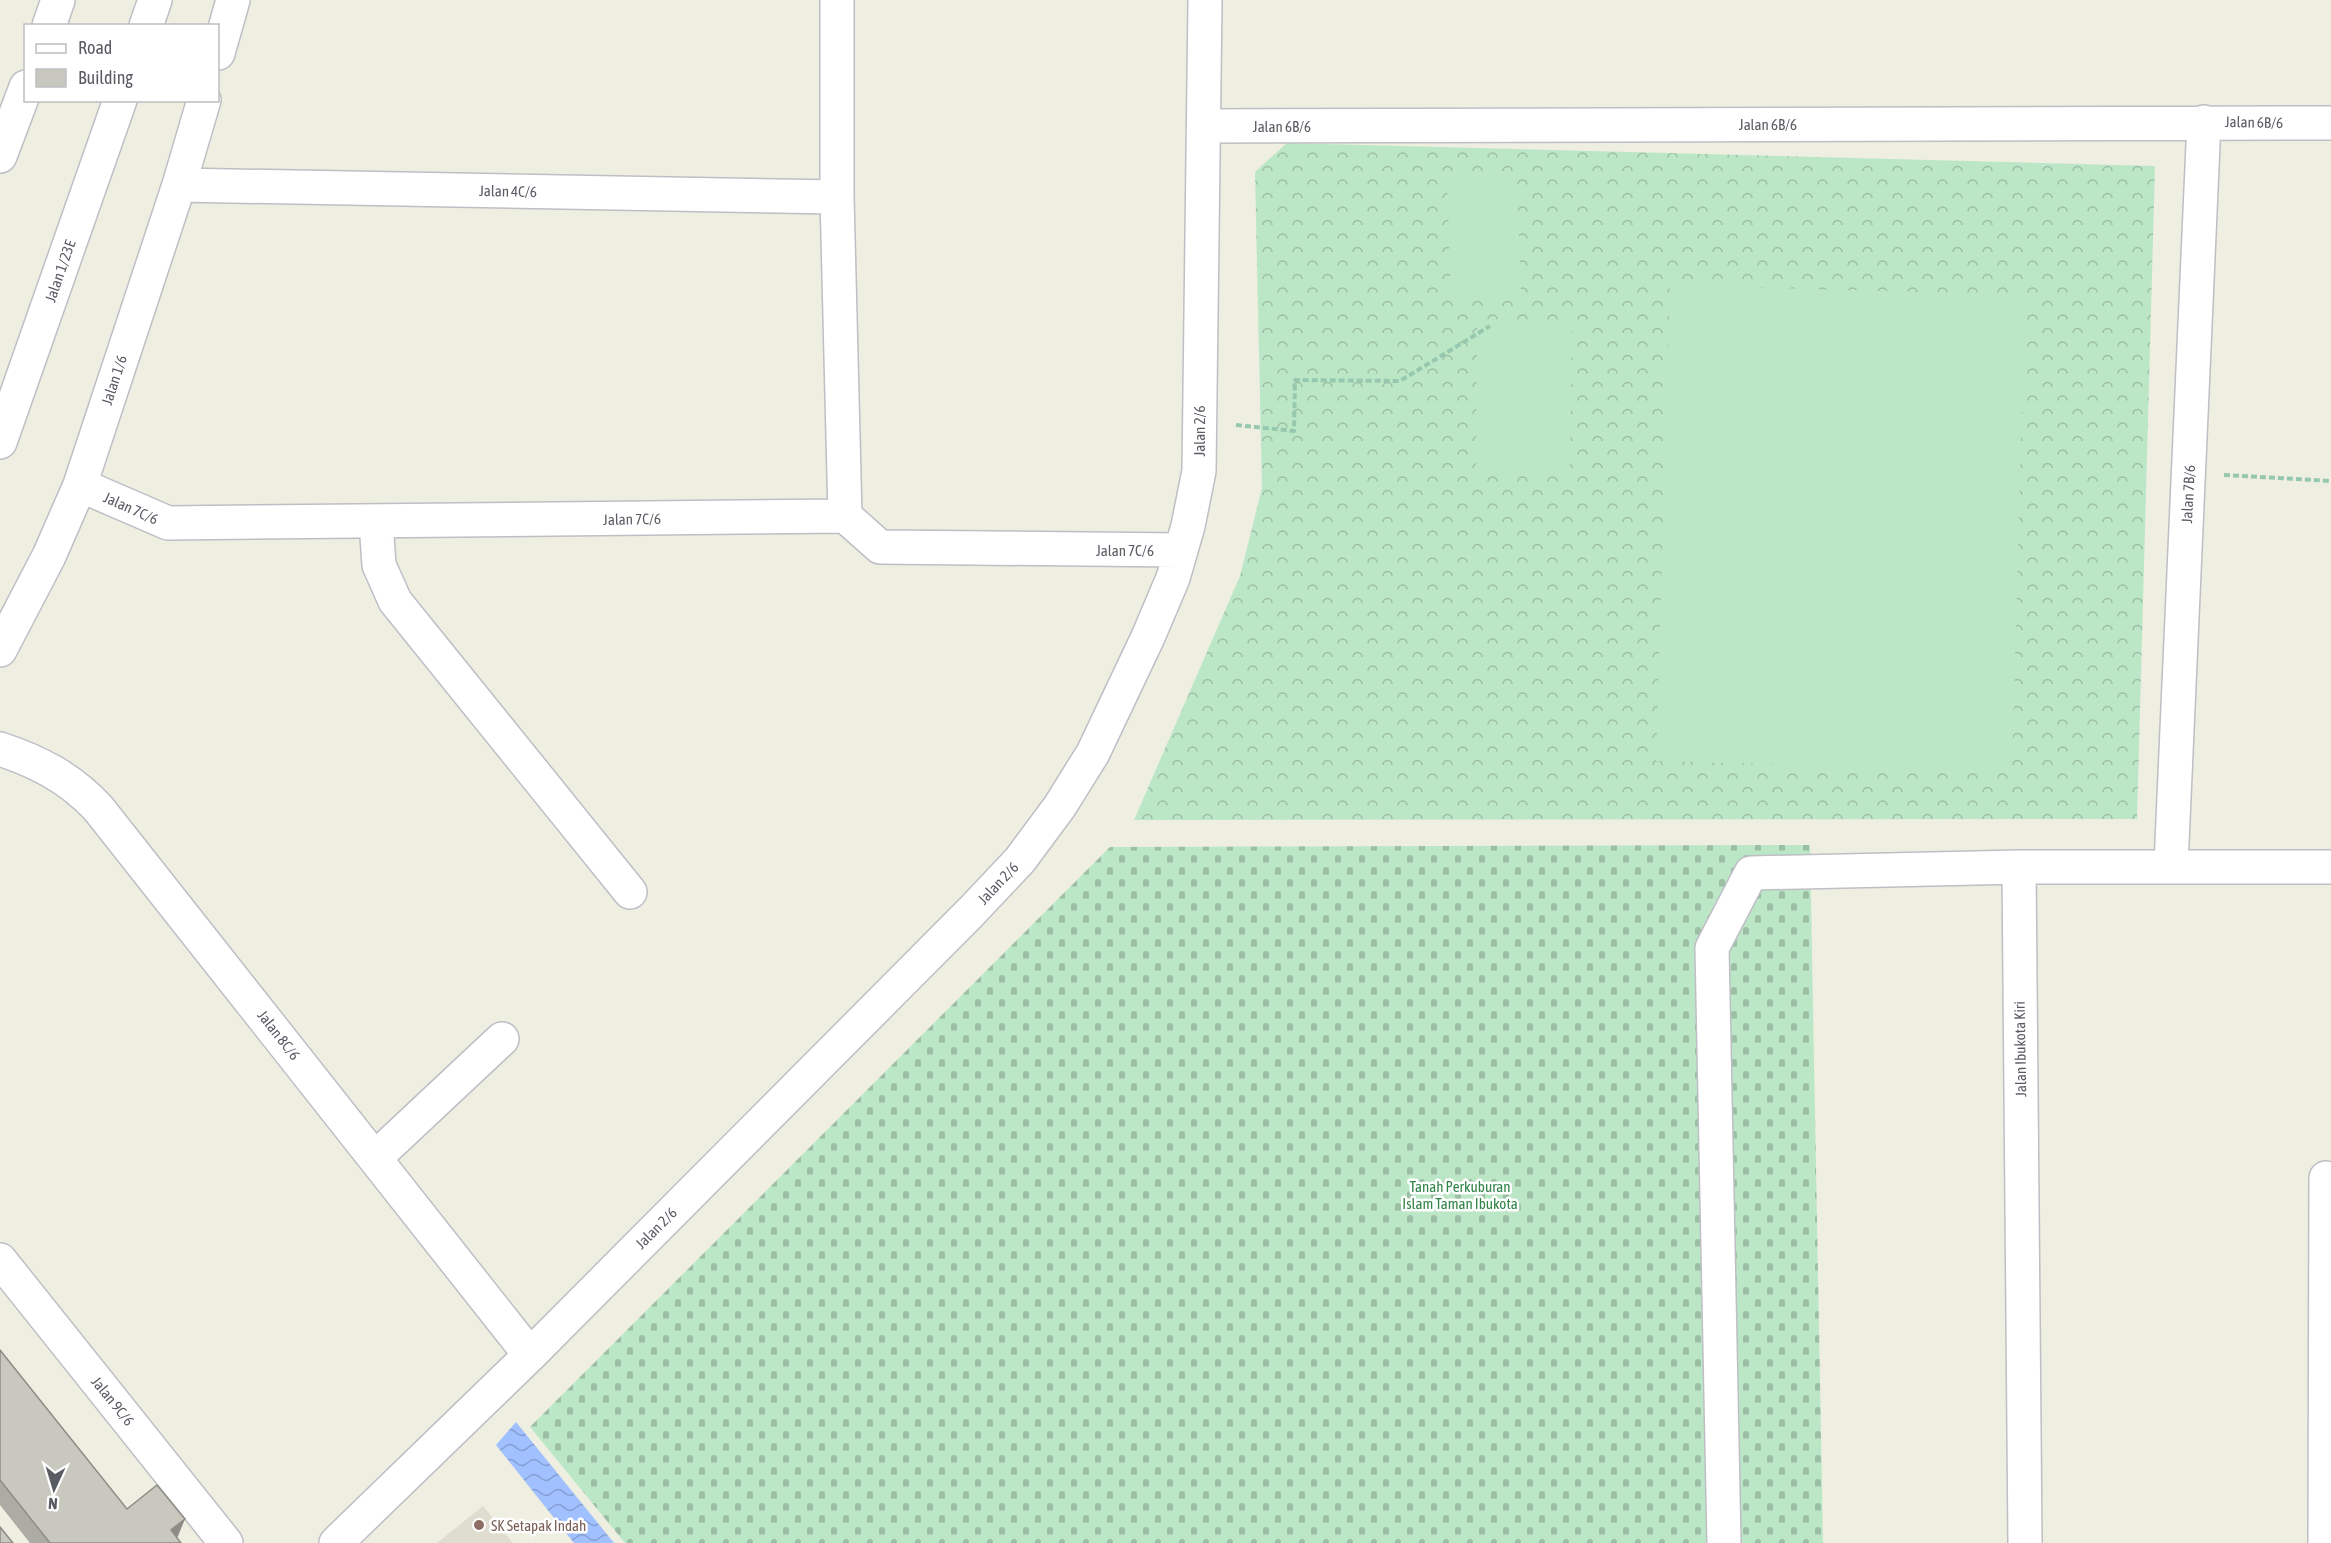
<svg xmlns="http://www.w3.org/2000/svg" width="2331" height="1543" font-family="'Asap Condensed',sans-serif">
	<style>
		.education { fill: #deddd0 }
		.forest { fill: url(#forest-crowns) }
		.cemetery { fill: url(#cemetery-stones) }
		.pitch { fill: #bce7c6 }
		.water { fill: url(#water-waves) }
		.lines { fill: none; stroke-linecap: round; stroke-linejoin: round }
		.minor-casing { stroke: #bebfc6; stroke-width: 36 }
		.path { stroke: #95c8af; stroke-width: 4; stroke-dasharray: 6 3; stroke-linecap: butt }
		.minor { stroke: #fff; stroke-width: 33 }
		.wall { fill: #adaca4 }
		.shaded-wall { fill: #8d8c86 }
		.building { fill: #c9c8bf; stroke: #8d8c86; stroke-width: 1.5 }
		.education-dot { fill: #8d6e63; stroke: #fff; stroke-width: 2 }
		.labels { text-anchor: middle; dominant-baseline: central; stroke-width: 5; stroke-linejoin: round; paint-order: stroke }
		.street-label { font-size: 15px; fill: #5a5c63; stroke: #fff }
		.park-label { font-size: 15px; fill: #308447; stroke: #fff }
		.education-label { font-size: 15px; fill: #785e54; stroke: #fff; text-anchor: start }
	</style>
	<defs>
		<pattern id="forest-crowns" width="20" height="18" patternUnits="userSpaceOnUse" patternTransform="scale(1.5)"><rect width="20" height="18" fill="#bce7c6"/><path d="M2 6a3 3 0 1 1 6 0M12 15a3 3 0 1 1 6 0" fill="none" stroke="#9cbea4"/></pattern>
		<pattern id="cemetery-stones" width="16" height="16" patternUnits="userSpaceOnUse" patternTransform="scale(1.5)"><rect width="16" height="16" fill="#bce7c6"/><path d="M2 7V4a2 2 0 0 1 4 0v3zM10 15v-3a2 2 0 0 1 4 0v3z" fill="#9cbea4"/></pattern>
		<pattern id="water-waves" width="16" height="10" patternUnits="userSpaceOnUse" patternTransform="scale(1.5)"><rect width="16" height="10" fill="#a0c0ff"/><path d="M0 5q4-4 8 0t8 0" fill="none" stroke="#859fd2"/></pattern>
	</defs>
	<rect width="100%" height="100%" fill="#eeeee1"/>
	<path class="education" d="M483,1506L513,1543H437Z"/>
	<path class="forest" d="M1287,143L2155,166L2137,819L1134,820L1240,576L1262,488L1255,172Z"/>
	<path class="cemetery" d="M1810,845L1823,1543H625L530,1427L1110,847Z"/>
	<path class="pitch" d="M1517,176L1521,294L1451,296L1447,178Z
		M1670,285L2025,295L2012,771L1656,761Z
		M1477,319L1572,320L1570,475L1476,474Z"/>
	<path class="water" d="M516,1422L614,1543H574L496,1445Z"/>
	<g class="lines">
		<defs>
			<path id="minor" d="M837,0V197L845,516
				M49,26L58,0
				M146,26L155,0
				M218,53L233,0
				M1205,126L2331,123
				M0,156L26,87
				M179,185L837,197
				M0,442L120,100
				M80,485L168,523L845,516L880,547L1181,550
				M376,522L379,565L395,601L630,892
				M0,650L49,556L80,485L179,185L204,100
				M0,749C39,762 70,778 98,808L530,1355
				M2171,865L2204,122
				M2019,867L2025,1543
				M375,1158L502,1039
				M0,1260L226,1543
				M336,1543L530,1355L970,913L1020,860L1060,806L1093,753L1148,637L1173,578L1188,526L1199,471L1205,0
				M1724,1543L1712,948L1751,873L2019,867H2331
				M2325,1543L2326,1178"/>
		</defs>
		<use href="#minor" class="minor-casing"/>
		<path class="path" d="M1236,425L1294,431L1295,380L1400,381L1490,326
			M2224,475L2331,481"/>
		<use href="#minor" class="minor"/>
	</g>
	<path class="wall" d="M0,1350L127,1509L178,1536L177,1537L181,1543H30L0,1505Z"/>
	<path class="shaded-wall" d="M185,1519L178,1536L170,1543L171,1530Z"/>
	<path class="building" d="M0,1350L127,1509L157,1485L185,1519L171,1530L181,1543H50L0,1480Z
		M0,1527L13,1543H0Z"/>
	<circle class="education-dot" cx="479" cy="1525" r="6"/>
	<g class="labels">
		<g class="street-label">
			<text transform="translate(2254 122) rotate(1)">Jalan 6B/6</text>
			<text x="1768" y="124">Jalan 6B/6</text>
			<text x="1282" y="126">Jalan 6B/6</text>
			<text transform="translate(508 191) rotate(1)">Jalan 4C/6</text>
			<text transform="translate(60 271) rotate(-71)">Jalan 1/23E</text>
			<text transform="translate(114 380) rotate(-72)">Jalan 1/6</text>
			<text transform="translate(1199 431) rotate(-90)">Jalan 2/6</text>
			<text transform="translate(2188 494) rotate(-87)">Jalan 7B/6</text>
			<text transform="translate(131 508) rotate(24)">Jalan 7C/6</text>
			<text transform="translate(632 519) rotate(-1)">Jalan 7C/6</text>
			<text x="1125" y="550">Jalan 7C/6</text>
			<text transform="translate(998 883) rotate(-47)">Jalan 2/6</text>
			<text transform="translate(279 1035) rotate(52)">Jalan 8C/6</text>
			<text transform="translate(2020 1049) rotate(-91)">Jalan Ibukota Kiri</text>
			<text transform="translate(656 1228) rotate(-45)">Jalan 2/6</text>
			<text transform="translate(113 1401) rotate(51)">Jalan 9C/6</text>
		</g>
		<g class="park-label">
			<text x="1460" y="1186">Tanah Perkuburan<tspan x="1460" dy="17">Islam Taman Ibukota</tspan></text>
		</g>
		<g class="education-label">
			<text x="491" y="1525">SK Setapak Indah</text>
		</g>
	</g>
	<rect x="24" y="24" width="195" height="78" fill="#ffffff" stroke="#bdbec1" stroke-width="1.5"/>
	<rect x="36" y="44" width="30" height="9" fill="#ffffff" stroke="#bdbec1" stroke-width="1.5"/>
	<text x="78" y="54" font-size="18" fill="#5a5c63">Road</text>
	<rect x="36" y="69" width="30" height="18" fill="#c9c8bf" stroke="#bdbec1" stroke-width="1.5"/>
	<text x="78" y="84" font-size="18" fill="#5a5c63">Building</text>
	<g transform="translate(54 1489) rotate(184)" stroke="#ffffff" stroke-width="4.5" paint-order="stroke">
	<path d="M0-4.5L10 22L0 15L-10 22Z" fill="#5a5c63"/>
	<text y="-9" font-size="16" font-weight="bold" text-anchor="middle" fill="#5a5c63">N</text>
	</g>
</svg>
